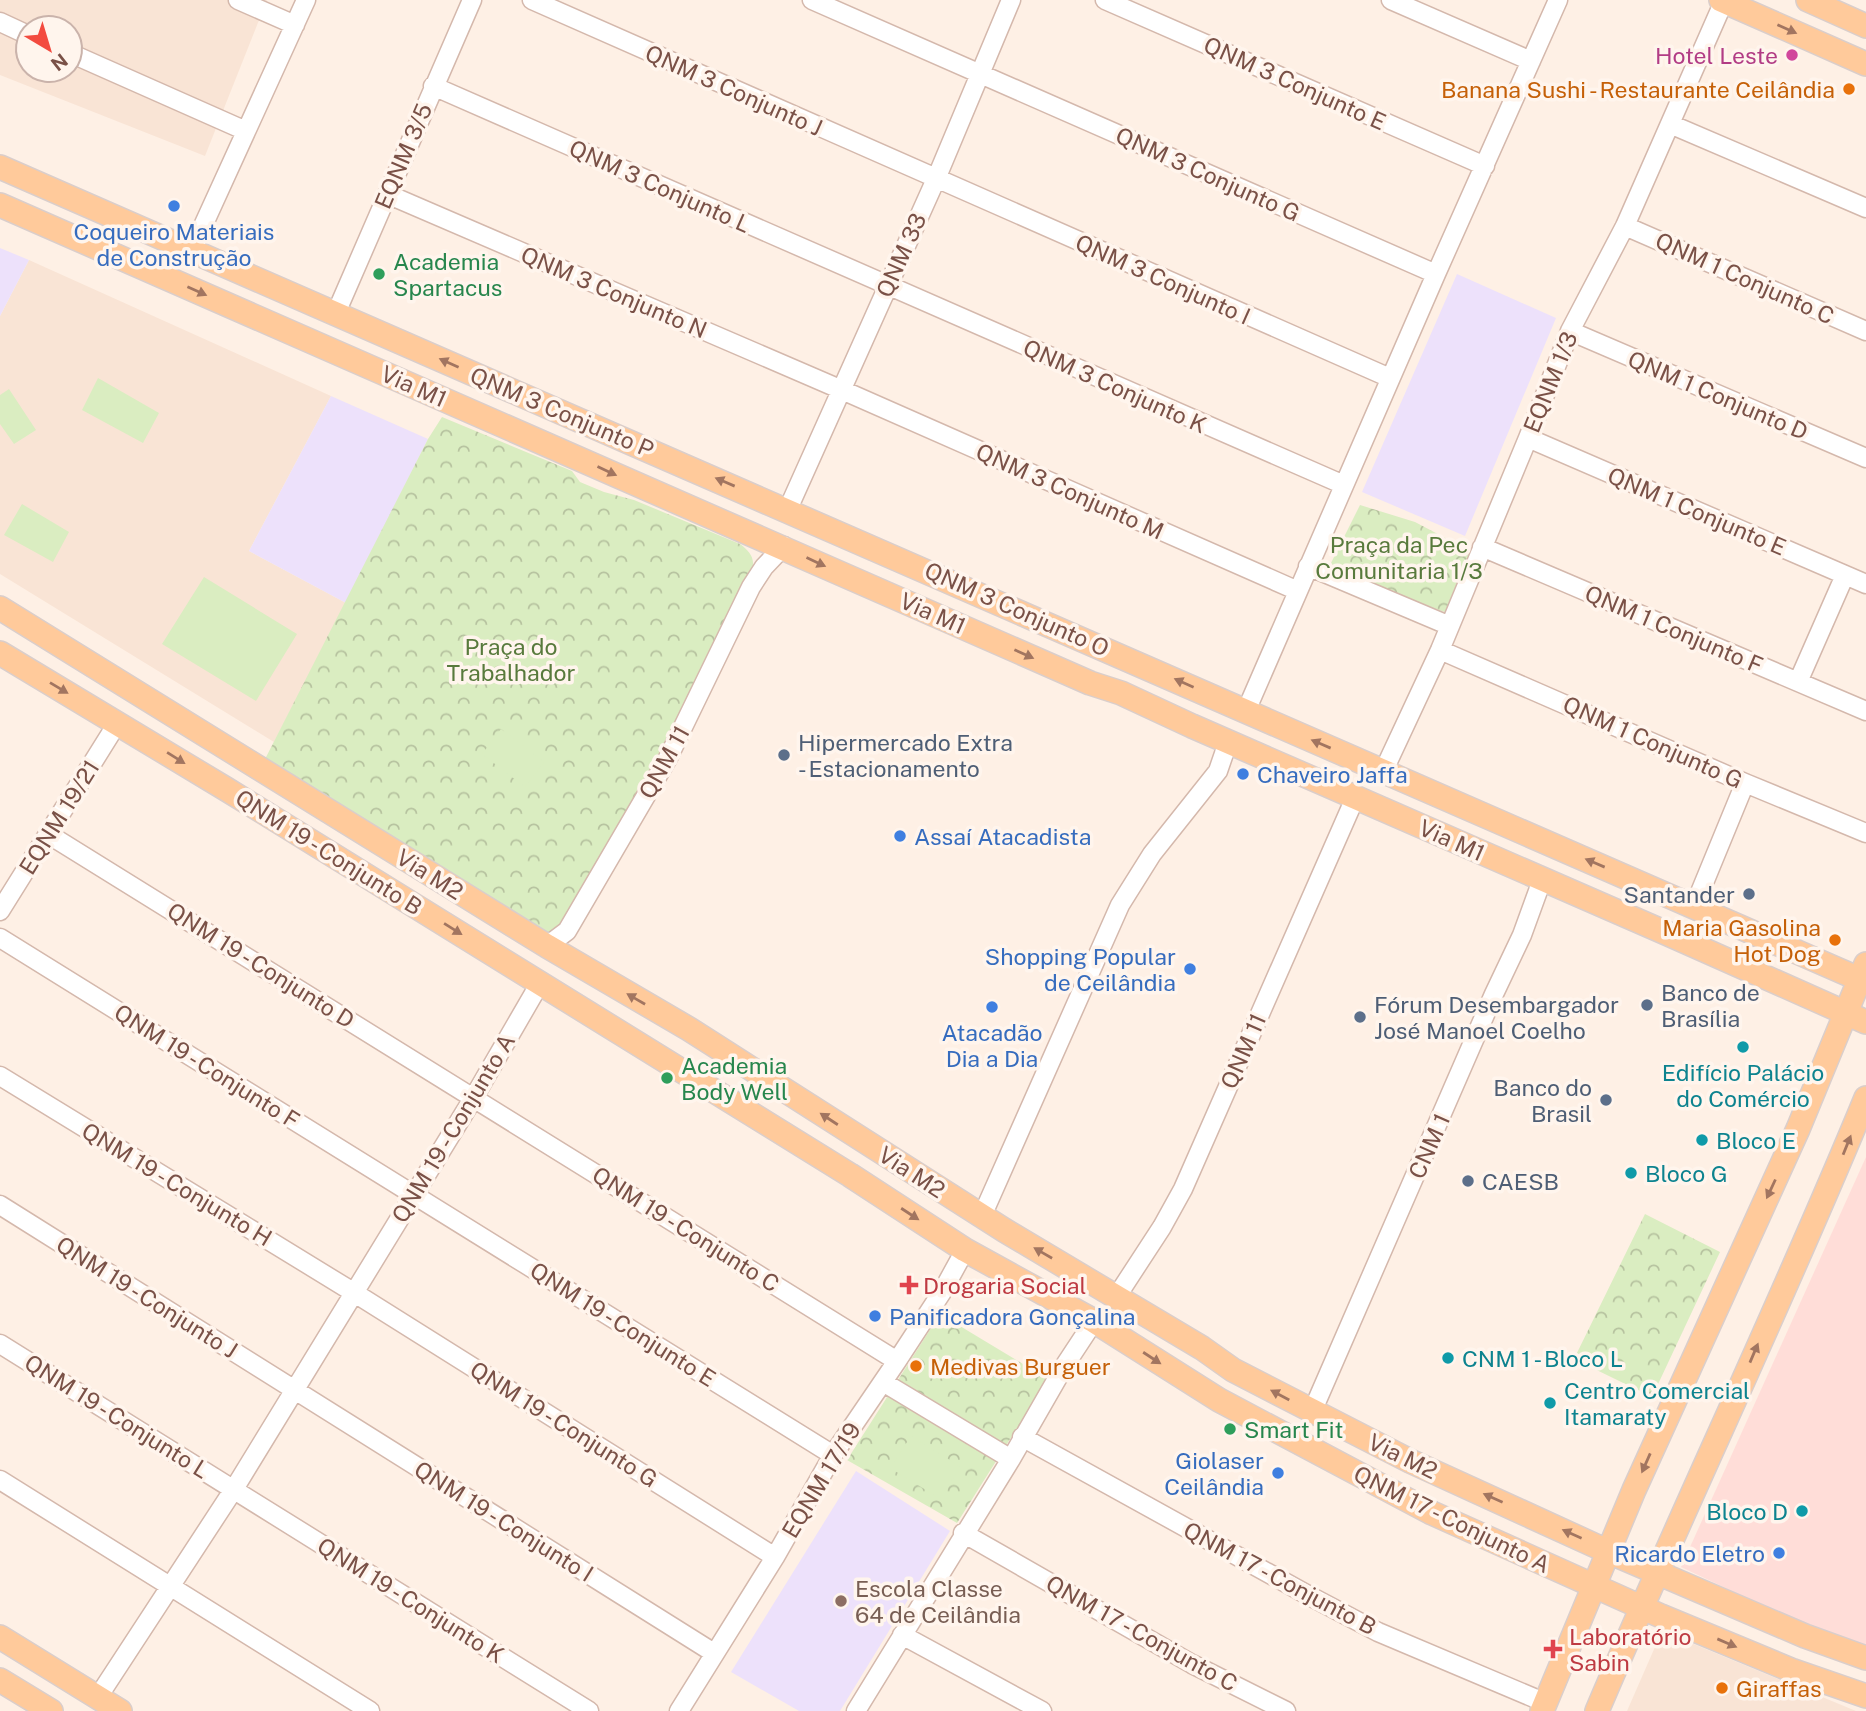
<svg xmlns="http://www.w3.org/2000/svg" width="1866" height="1711" font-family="'Public Sans',sans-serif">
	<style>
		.residential { fill: #f9e4d5; fill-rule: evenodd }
		.commercial { fill: #ffddd8 }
		.education { fill: #ede1fb }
		.park { fill: url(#park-crowns) }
		.pitch { fill: #daedc1 }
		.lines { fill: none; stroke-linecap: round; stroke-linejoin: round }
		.minor-casing { stroke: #d4b8ac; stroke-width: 21 }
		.major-casing { stroke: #dacecb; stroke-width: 26 }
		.minor { stroke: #fff; stroke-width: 18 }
		.major { stroke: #ffca9b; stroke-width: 23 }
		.oneway { fill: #a27560 }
		.hotel-dot { fill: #d1479c; stroke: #fff5ed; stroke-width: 2.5 }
		.food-dot { fill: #e8710a; stroke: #fff5ed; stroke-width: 2.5 }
		.shop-dot { fill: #3f7fe0; stroke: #fff5ed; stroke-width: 2.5 }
		.leisure-dot { fill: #2e9e5b; stroke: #fff5ed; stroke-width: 2.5 }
		.service-dot { fill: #5c6f8a; stroke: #fff5ed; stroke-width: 2.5 }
		.culture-dot { fill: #0f9aa8; stroke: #fff5ed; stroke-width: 2.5 }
		.health-dot { fill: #e0444e; stroke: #fff5ed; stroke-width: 2.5 }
		.education-dot { fill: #8d6e63; stroke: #fff5ed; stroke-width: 2.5 }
		.labels { text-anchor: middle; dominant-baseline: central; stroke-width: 7; stroke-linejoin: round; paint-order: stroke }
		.hotel-label { font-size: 23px; fill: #b23c85; stroke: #fff5ed; text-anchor: end }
		.street-label { font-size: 23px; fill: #7a5147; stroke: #fff5ed }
		.food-label { font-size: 23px; fill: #c56008; stroke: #fff5ed; text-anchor: end }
		.shop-label { font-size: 23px; fill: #366cbe; stroke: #fff5ed; text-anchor: start }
		.leisure-label { font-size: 23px; fill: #27864d; stroke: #fff5ed; text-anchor: start }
		.park-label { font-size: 23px; fill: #587a3c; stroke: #fff5ed }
		.service-label { font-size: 23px; fill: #4e5e75; stroke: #fff5ed; text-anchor: start }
		.culture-label { font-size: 23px; fill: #0d838f; stroke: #fff5ed; text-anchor: start }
		.health-label { font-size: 23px; fill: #be3a42; stroke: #fff5ed; text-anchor: start }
		.education-label { font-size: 23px; fill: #785e54; stroke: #fff5ed; text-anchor: start }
	</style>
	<defs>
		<pattern id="park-crowns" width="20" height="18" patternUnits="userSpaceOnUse" patternTransform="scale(1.75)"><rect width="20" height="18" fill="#daedc1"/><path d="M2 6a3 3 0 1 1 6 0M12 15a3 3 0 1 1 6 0" fill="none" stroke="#b6c29f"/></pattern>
	</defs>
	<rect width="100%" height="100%" fill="#fef0e5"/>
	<path class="residential" d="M0,0H267L205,156L0,75ZM28,28H70V70H28Z
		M29,260L331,396L249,551L346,603L274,742L0,574V316Z
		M1662,1631L1856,1711H1627Z"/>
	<path class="commercial" d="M1866,1157V1648L1810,1628L1681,1567Z"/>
	<path class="education" d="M0,248L29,260L0,316Z
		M1457,274L1556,318L1465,536L1362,492Z
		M331,396L428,439L346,603L249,551Z
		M856,1471L950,1531L840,1711H799L731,1672Z"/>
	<path class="park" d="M442,417L572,471L580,482L604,492L634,500L740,544C748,550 754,556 753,566L714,652L559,937L552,941L261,767L428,439Z
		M1360,505L1415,522L1470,551L1445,612L1386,594L1330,565Z
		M1645,1214L1720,1252L1652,1397L1574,1359Z
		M940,1314L1048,1379L957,1523L847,1460Z"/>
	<path class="pitch" d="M98,378L159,413L143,443L82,410Z
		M9,389L36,430L14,444L0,424V395Z
		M22,504L69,532L53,562L4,535Z
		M204,577L297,634L256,701L162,644Z
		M501,729L544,762L525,787L482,754Z
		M911,1436L961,1467L939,1498L890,1468Z"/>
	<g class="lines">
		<defs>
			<path id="minor" d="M238,0L295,25
				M532,0L1390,378
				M812,0L1436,274
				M1105,0L1485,166
				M1391,0L1531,61
				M0,22L28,35
				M70,53L246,131
				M433,86L1344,485
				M1670,124L1866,208
				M387,194L842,390L1298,591
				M1625,226L1866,331
				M192,250L306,0
				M336,313L472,0
				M1570,331L1866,458
				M1528,438L1866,584
				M788,509L936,179L1011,0
				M1482,547L1866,711
				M1308,566L1450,626
				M1440,650L1745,783L1866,833
				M1798,682L1845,575
				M1246,711L1436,274L1558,0
				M1384,770L1440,650L1528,438L1570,331L1625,226L1724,1
				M48,834L897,1361
				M1694,907L1745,783
				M0,911L118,722
				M0,938L833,1455
				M547,946L567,931L668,758L751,587L764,567L784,546
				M0,1076L353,1292L775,1557
				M0,1205L714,1653
				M982,1216L1120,905L1152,854L1218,771L1228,742
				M1117,1296L1162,1227L1183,1189L1355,798
				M0,1344L589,1711
				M883,1382L1011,1459
				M1312,1412L1494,994L1522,935L1542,880
				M1022,1437L1306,1594L1378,1632L1546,1703
				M0,1480L370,1711
				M963,1533L1192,1664L1286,1711
				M902,1635L1042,1711
				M98,1697L234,1489L474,1097L540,983
				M679,1711L775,1557L833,1455L897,1361L942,1292L965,1250
				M856,1711L1011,1459L1065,1365L1094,1321"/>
			<path id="major" d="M1721,0L1866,64
				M1808,0L1866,26
				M0,167C621,441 1245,707 1866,982
				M0,205C364,363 727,523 1090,683L1121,693L1192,726L1666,933L1866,1022
				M0,608L547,946L689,1029L1004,1230L1202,1348L1233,1370L1410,1461L1609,1552L1805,1636L1866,1658
				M0,653L226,789L850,1175L965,1250L1094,1321L1219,1400L1432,1513L1661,1616L1791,1670L1866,1696
				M0,1637L120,1711
				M0,1680L51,1711
				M1542,1711L1634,1490L1798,1129L1866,964
				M1597,1711C1684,1506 1781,1305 1866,1098"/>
		</defs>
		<use href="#minor" class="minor-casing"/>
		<use href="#major" class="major-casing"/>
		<use href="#minor" class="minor"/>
		<use href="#major" class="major"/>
	</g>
	<defs><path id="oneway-solid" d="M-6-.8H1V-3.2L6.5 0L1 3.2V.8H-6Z" transform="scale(1.75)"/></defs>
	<g class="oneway">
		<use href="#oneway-solid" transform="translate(1787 29) rotate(24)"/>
		<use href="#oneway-solid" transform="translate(197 291) rotate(24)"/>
		<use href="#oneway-solid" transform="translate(449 363) rotate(-156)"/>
		<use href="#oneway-solid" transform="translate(607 471) rotate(25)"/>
		<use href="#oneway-solid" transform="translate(725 482) rotate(-157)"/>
		<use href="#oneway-solid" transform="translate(816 562) rotate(25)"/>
		<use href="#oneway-solid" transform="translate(1024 654) rotate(24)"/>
		<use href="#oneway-solid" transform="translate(1184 683) rotate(-156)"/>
		<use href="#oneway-solid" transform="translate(59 688) rotate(31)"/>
		<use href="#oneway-solid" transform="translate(1321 744) rotate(-157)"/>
		<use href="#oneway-solid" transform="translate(176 758) rotate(32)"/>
		<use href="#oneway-solid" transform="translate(1595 863) rotate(-157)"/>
		<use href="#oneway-solid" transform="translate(453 929) rotate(32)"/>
		<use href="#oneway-solid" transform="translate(636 999) rotate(-150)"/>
		<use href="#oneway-solid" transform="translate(829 1119) rotate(-147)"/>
		<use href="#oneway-solid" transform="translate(1847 1145) rotate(-68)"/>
		<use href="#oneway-solid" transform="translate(1771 1189) rotate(115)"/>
		<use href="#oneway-solid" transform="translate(910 1214) rotate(33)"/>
		<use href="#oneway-solid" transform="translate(1043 1253) rotate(-150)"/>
		<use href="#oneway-solid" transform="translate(1754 1353) rotate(-67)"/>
		<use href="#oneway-solid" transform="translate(1152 1358) rotate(33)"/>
		<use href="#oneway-solid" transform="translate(1280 1395) rotate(-152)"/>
		<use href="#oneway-solid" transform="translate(1646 1463) rotate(114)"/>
		<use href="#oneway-solid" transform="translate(1493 1498) rotate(-156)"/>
		<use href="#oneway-solid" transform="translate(1572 1534) rotate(-156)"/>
		<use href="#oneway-solid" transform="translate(1727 1643) rotate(23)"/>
	</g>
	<circle class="hotel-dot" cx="1792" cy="55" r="7"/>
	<g class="food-dot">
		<circle cx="1849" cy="89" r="7"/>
		<circle cx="1835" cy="940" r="7"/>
		<circle cx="916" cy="1366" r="7"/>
		<circle cx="1722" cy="1688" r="7"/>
	</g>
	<g class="shop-dot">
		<circle cx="174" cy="206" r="7"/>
		<circle cx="1243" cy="774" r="7"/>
		<circle cx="900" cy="836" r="7"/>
		<circle cx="1190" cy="969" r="7"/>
		<circle cx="992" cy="1007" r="7"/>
		<circle cx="875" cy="1316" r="7"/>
		<circle cx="1278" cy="1473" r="7"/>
		<circle cx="1779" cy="1553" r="7"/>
	</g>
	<g class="leisure-dot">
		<circle cx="379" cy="274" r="7"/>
		<circle cx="667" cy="1078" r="7"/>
		<circle cx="1230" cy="1429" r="7"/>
	</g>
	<g class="service-dot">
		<circle cx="784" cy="755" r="7"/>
		<circle cx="1749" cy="894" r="7"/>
		<circle cx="1647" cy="1005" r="7"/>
		<circle cx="1360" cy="1017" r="7"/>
		<circle cx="1606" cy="1100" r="7"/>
		<circle cx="1468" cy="1181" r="7"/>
	</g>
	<g class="culture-dot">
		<circle cx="1743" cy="1047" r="7"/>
		<circle cx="1702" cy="1140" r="7"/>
		<circle cx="1631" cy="1173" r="7"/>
		<circle cx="1448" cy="1358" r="7"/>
		<circle cx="1550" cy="1403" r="7"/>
		<circle cx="1802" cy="1511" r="7"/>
	</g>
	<g class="health-dot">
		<path d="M905.5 1274.5h7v7h7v7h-7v7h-7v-7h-7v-7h7z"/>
		<path d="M1549.5 1638.5h7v7h7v7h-7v7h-7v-7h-7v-7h7z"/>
	</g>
	<circle class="education-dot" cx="841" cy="1601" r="7"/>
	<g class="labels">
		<g class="hotel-label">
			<text x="1778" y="55">Hotel Leste</text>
		</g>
		<g class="street-label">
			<text transform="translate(1295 83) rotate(24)">QNM 3 Conjunto E</text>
			<text transform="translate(734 90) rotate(24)">QNM 3 Conjunto J</text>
			<text transform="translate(403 156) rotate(-67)">EQNM 3/5</text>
			<text transform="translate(1208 174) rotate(24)">QNM 3 Conjunto G</text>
			<text transform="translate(660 186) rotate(24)">QNM 3 Conjunto L</text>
			<text transform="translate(901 255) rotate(-66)">QNM 33</text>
			<text transform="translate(1745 278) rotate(24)">QNM 1 Conjunto C</text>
			<text transform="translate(1163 279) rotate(24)">QNM 3 Conjunto I</text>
			<text transform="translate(614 292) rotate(23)">QNM 3 Conjunto N</text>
			<text transform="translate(1550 382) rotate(-68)">EQNM 1/3</text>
			<text transform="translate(414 386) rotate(24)">Via M1</text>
			<text transform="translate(1115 386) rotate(24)">QNM 3 Conjunto K</text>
			<text transform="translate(1718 395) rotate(23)">QNM 1 Conjunto D</text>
			<text transform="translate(562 412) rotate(23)">QNM 3 Conjunto P</text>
			<text transform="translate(1070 491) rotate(24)">QNM 3 Conjunto M</text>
			<text transform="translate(1697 511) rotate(23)">QNM 1 Conjunto E</text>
			<text transform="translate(1017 609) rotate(24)">QNM 3 Conjunto O</text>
			<text transform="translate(933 613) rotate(24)">Via M1</text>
			<text transform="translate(1674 629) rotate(23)">QNM 1 Conjunto F</text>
			<text transform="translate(1653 742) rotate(24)">QNM 1 Conjunto G</text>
			<text transform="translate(664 762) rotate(-61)">QNM 11</text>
			<text transform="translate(59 817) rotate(-58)">EQNM 19/21</text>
			<text transform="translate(1452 840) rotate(24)">Via M1</text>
			<text transform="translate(329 852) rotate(32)">QNM 19 - Conjunto B</text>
			<text transform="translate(430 874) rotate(32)">Via M2</text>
			<text transform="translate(261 965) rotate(32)">QNM 19 - Conjunto D</text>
			<text transform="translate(1243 1051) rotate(-66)">QNM 11</text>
			<text transform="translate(207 1066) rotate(32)">QNM 19 - Conjunto F</text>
			<text transform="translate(453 1128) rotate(-59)">QNM 19 - Conjunto A</text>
			<text transform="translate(1429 1146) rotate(-66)">CNM 1</text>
			<text transform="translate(912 1172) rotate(33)">Via M2</text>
			<text transform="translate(177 1184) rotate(31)">QNM 19 - Conjunto H</text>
			<text transform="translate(686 1229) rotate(32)">QNM 19 - Conjunto C</text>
			<text transform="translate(147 1297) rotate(32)">QNM 19 - Conjunto J</text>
			<text transform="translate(623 1324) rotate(32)">QNM 19 - Conjunto E</text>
			<text transform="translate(117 1416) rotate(32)">QNM 19 - Conjunto L</text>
			<text transform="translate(564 1424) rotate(32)">QNM 19 - Conjunto G</text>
			<text transform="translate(1403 1456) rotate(26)">Via M2</text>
			<text transform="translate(821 1480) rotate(-59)">EQNM 17/19</text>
			<text transform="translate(1452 1519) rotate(26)">QNM 17 - Conjunto A</text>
			<text transform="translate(504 1521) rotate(32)">QNM 19 - Conjunto I</text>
			<text transform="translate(1280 1578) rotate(28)">QNM 17 - Conjunto B</text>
			<text transform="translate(411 1600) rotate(32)">QNM 19 - Conjunto K</text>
			<text transform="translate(1142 1633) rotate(29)">QNM 17 - Conjunto C</text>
		</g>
		<g class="food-label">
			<text x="1835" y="89">Banana Sushi - Restaurante Ceilândia</text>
			<text x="1821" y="927">Maria Gasolina<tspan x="1821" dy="26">Hot Dog</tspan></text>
			<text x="930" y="1366" text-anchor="start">Medivas Burguer</text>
			<text x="1736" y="1688" text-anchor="start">Giraffas</text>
		</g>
		<g class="shop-label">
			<text x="174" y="231" text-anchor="middle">Coqueiro Materiais<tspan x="174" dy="26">de Construção</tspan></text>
			<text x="1257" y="774">Chaveiro Jaffa</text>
			<text x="914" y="836">Assaí Atacadista</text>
			<text x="1176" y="956" text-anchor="end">Shopping Popular<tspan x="1176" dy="26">de Ceilândia</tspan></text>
			<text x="992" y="1032" text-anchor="middle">Atacadão<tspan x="992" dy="26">Dia a Dia</tspan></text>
			<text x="889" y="1316">Panificadora Gonçalina</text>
			<text x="1264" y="1460" text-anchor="end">Giolaser<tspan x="1264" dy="26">Ceilândia</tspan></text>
			<text x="1765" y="1553" text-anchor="end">Ricardo Eletro</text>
		</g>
		<g class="leisure-label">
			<text x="393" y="261">Academia<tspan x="393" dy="26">Spartacus</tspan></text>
			<text x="681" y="1065">Academia<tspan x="681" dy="26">Body Well</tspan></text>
			<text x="1244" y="1429">Smart Fit</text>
		</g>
		<g class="park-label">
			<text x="1399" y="544">Praça da Pec<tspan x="1399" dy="26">Comunitaria 1/3</tspan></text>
			<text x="511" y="646">Praça do<tspan x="511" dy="26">Trabalhador</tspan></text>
		</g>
		<g class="service-label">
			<text x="798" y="742">Hipermercado Extra<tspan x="798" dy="26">- Estacionamento</tspan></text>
			<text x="1735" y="894" text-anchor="end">Santander</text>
			<text x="1661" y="992">Banco de<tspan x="1661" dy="26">Brasília</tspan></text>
			<text x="1374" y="1004">Fórum Desembargador<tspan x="1374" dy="26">José Manoel Coelho</tspan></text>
			<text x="1592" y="1087" text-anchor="end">Banco do<tspan x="1592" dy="26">Brasil</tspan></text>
			<text x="1482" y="1181">CAESB</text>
		</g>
		<g class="culture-label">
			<text x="1743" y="1072" text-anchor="middle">Edifício Palácio<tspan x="1743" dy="26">do Comércio</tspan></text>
			<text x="1716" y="1140">Bloco E</text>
			<text x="1645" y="1173">Bloco G</text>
			<text x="1462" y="1358">CNM 1 - Bloco L</text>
			<text x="1564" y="1390">Centro Comercial<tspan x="1564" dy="26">Itamaraty</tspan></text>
			<text x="1788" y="1511" text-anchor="end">Bloco D</text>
		</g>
		<g class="health-label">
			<text x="923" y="1285">Drogaria Social</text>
			<text x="1569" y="1636">Laboratório<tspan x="1569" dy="26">Sabin</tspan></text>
		</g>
		<g class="education-label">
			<text x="855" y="1588">Escola Classe<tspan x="855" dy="26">64 de Ceilândia</tspan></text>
		</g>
	</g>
	<g transform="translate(49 49) rotate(142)"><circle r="33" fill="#fff5ed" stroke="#cab3ab" stroke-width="2"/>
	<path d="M0-5L12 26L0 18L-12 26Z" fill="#f34b3f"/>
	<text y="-10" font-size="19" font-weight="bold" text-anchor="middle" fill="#7a5147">N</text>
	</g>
</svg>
